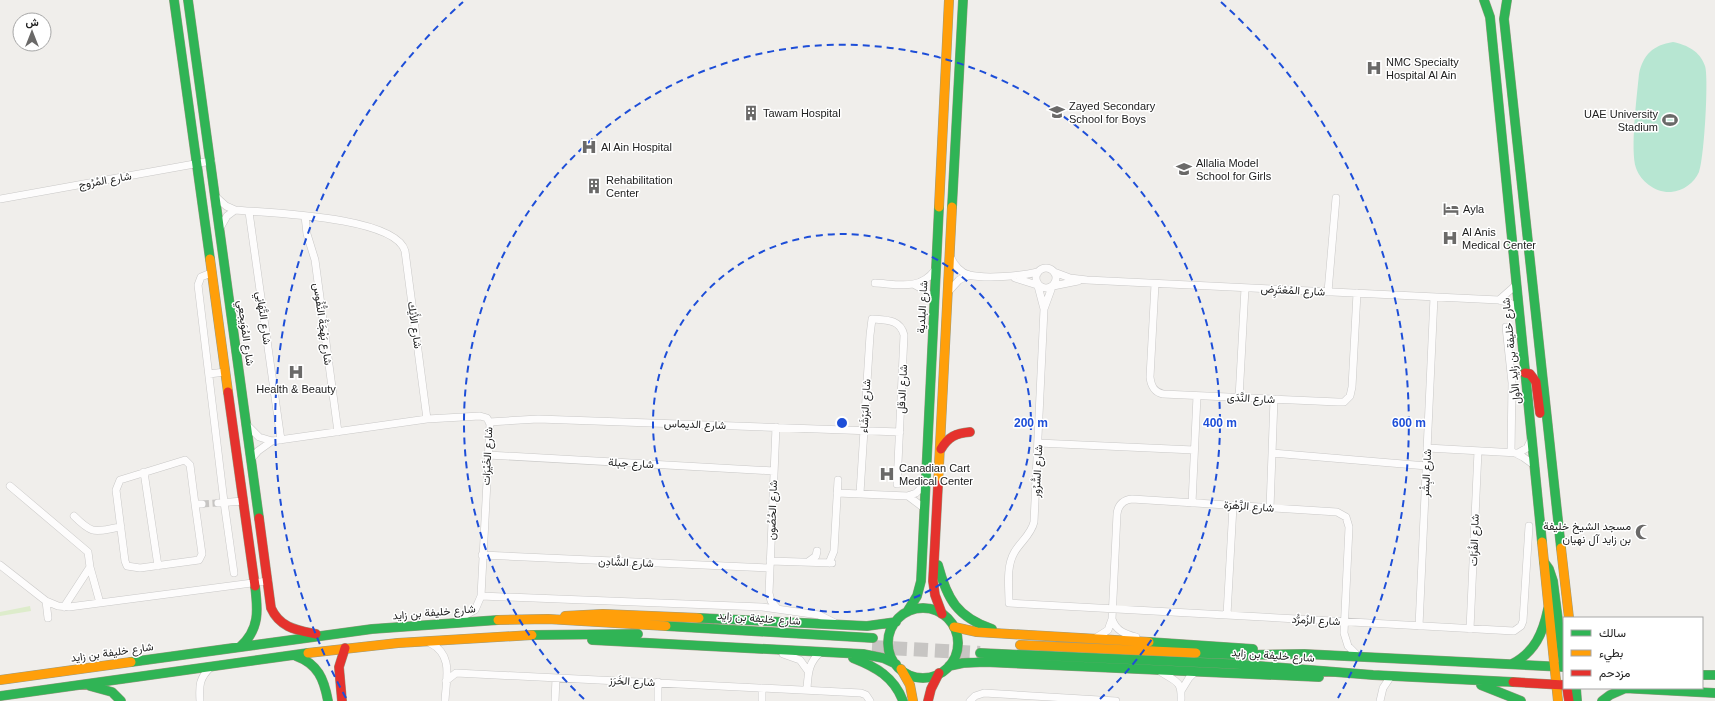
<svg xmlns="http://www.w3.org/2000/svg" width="1715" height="701" font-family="Arial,Vazirmatn,sans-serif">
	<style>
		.grass { fill: #ddeccb }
		.pitch { fill: #b7e6d2 }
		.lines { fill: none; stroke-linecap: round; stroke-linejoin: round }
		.street-tunnel { stroke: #c7c5c3; stroke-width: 7; stroke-dasharray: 7 3.5; stroke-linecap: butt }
		.highway-tunnel { stroke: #c7c5c3; stroke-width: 14; stroke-dasharray: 14 7; stroke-linecap: butt }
		.street-casing { stroke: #c9c8c7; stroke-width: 8 }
		.fast-casing { stroke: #999a82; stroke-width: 10 }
		.slow-casing { stroke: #999a82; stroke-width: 10 }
		.jam-casing { stroke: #999a82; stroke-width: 10 }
		.street { stroke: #fdfcfc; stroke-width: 7 }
		.fast { stroke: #30b455; stroke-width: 9 }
		.slow { stroke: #ff9f0a; stroke-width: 9 }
		.jam { stroke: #e5322d; stroke-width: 9 }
		.ring { fill: none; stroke: #1d4ed8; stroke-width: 2; stroke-dasharray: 7 5 }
		.labels { text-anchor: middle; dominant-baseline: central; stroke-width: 3; stroke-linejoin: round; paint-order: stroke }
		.poi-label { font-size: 11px; fill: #222; stroke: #fff; text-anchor: start }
		.street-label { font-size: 11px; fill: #222; stroke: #fff }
		.centre { fill: #1d4ed8; stroke: #fff; stroke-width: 2 }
		.ring-label { font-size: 12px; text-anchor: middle; font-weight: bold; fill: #1d4ed8; stroke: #fff; stroke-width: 3; stroke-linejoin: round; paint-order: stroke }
	</style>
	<rect width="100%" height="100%" fill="#f0eeeb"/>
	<path class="grass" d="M30,606L31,611L0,616V612Z"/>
	<path class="pitch" d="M1673,42C1687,45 1700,51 1705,66C1709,77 1704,161 1699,172C1694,183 1683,191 1671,192C1656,193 1641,182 1636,168C1630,150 1637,95 1639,74C1643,55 1653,45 1673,42Z"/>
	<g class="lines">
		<path class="street-tunnel" d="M202,504L218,503"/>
		<path class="highway-tunnel" d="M872,647L980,653"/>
		<defs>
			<path id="street" d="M215,196L226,206L235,210C267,213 395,216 405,251L427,419
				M0,199L211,161
				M249,212L281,440
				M305,216L307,234L315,260L338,432
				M220,228L227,216L235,210
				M951,258C954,265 961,273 969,275C986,279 1021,276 1038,272
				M1036 278a10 10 0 1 1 20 0a10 10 0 1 1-20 0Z
				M1054,272L1070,278L1087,280L1499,300L1510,303L1519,309
				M211,273L201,277L198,285L224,502L234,573
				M1015,278L1037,285
				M875,283C897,284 920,291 935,270
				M1155,284L1150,377C1151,386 1154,392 1163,394L1338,402H1344L1350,396L1352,387L1357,293
				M915,285L924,290L934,300
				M1038,286L1044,309
				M1053,286L1078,281
				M1052,287L1044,309L1034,522C1031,535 1020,542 1014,553C1006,567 1009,587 1009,603L1514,631L1521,626L1523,621L1529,526
				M949,291L959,280L969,275
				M1328,292L1336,198
				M1499,300L1516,285
				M1506,327L1512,383L1511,453
				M209,374L225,372
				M1239,398L1245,288
				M489,422L538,419L900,432
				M247,425L259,437L272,441L427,419L480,416L487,418L490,424L481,596L475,610L462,617
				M776,427L769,593L771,601L777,608
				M1038,443L1194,450
				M1427,448L1518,453L1527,448L1531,440
				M1272,453L1427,466
				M1515,453L1523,457L1534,465
				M488,455L774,471
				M251,459L258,451L272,441
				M144,472L158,566
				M10,486L88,552L90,567L64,607
				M837,493L908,496L916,493L925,484
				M860,493L870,335L872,319C886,320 900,319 904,335L897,484
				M908,496L924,508
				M218,503L243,501
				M1192,503L1197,396
				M195,504L202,554L199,560L140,568L127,566L125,561L116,490L120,480L185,460L190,465L195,504H202
				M1270,508L1274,399
				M74,516C94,536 95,531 121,527
				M482,555L770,568
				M770,561L832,563
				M808,562L816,556L817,551
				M829,563L834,551L838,480
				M0,565L46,601L48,618
				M90,567L100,603
				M481,596L762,607L819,615L835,623
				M46,601L58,606L69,607L268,581
				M1227,615L1233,506
				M1112,619C1116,631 1125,634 1136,637
				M1419,626L1434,297
				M1470,629L1478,451
				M1097,637L1108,630L1112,619L1117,514C1118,505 1123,500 1132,499L1337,512L1346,517L1349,527L1344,633L1348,646L1357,655
				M430,643C454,655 446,679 445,701
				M783,654L800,660L808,671
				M1161,672C1176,682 1182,680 1181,701
				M446,681L456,673L861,693L866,695L870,701
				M807,689C808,675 808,662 821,652
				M1181,691L1189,678L1195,672
				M200,701C199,686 199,678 211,667
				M555,701L556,678
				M658,701V682
				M762,701V688
				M970,701L975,696L984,693L1116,701
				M1380,701L1383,688L1391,676"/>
			<path id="fast" d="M174,0L210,259
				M188,0L259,518
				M1484,0L1490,17L1542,542
				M1507,0L1504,19L1561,548
				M952,207L963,0
				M1544,562L1549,569L1553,581L1564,667
				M938,565C947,599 957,617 992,629
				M888 643a35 35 0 1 1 70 0a35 35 0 1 1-70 0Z
				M907,612L917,596L921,581L939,207
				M699,618L867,626L896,622
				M666,626L873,638
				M532,635L638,634
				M592,640L863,654L883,658L896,664
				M1149,642L1253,649
				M240,647C260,629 258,610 255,586
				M980,653L1234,664L1373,675L1513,682
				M1196,653L1246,655L1304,654L1564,667
				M296,656C318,664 324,679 328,701
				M853,658C876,667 894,677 903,701
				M131,662L372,629L498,620
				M1512,664C1535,652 1543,633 1548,609
				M949,666L963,663L985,662L1319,677
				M1702,675H1715
				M1481,685L1521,701
				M90,686L112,692L121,701
				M1576,688L1577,701
				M1621,688L1715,693
				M0,696L308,653
				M1602,701L1610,695L1626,688"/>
			<path id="slow" d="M939,207L949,0
				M210,259L228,392
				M938,485L952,207
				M1542,542L1558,701
				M1561,548L1569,618
				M565,616L603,614L699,618
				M498,620L548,619L666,626
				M954,627L977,632L1149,642
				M1020,645L1196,653
				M308,653L398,643L532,635
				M901,669L910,685L913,701
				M0,680L131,662"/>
			<path id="jam" d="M1525,373L1530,374L1536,382L1540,413
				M228,392L255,586
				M941,449C948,437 956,433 970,432
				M938,485L933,581L935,595L942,614
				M259,518L271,608C280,628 297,630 316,634
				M1513,682L1564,685
				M1567,688L1569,701
				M342,701L339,667L345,648
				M928,701L931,689L939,673"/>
		</defs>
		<use href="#street" class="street-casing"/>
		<use href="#fast" class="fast-casing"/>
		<use href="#slow" class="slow-casing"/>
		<use href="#jam" class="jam-casing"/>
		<use href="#street" class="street"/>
		<use href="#fast" class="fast"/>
		<use href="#slow" class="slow"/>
		<use href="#jam" class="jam"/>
	</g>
	<g class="ring">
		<circle cx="842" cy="423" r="189"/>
		<path d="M584 699A378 378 0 1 1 1100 699"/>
		<path d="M346 698A567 567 0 0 1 463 2M1221 2A567 567 0 0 1 1338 698"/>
	</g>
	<defs>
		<symbol id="hospital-bare" viewBox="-9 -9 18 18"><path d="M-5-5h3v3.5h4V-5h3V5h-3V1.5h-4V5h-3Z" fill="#6a6968" stroke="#fff" stroke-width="2.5" paint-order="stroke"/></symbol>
		<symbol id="school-bare" viewBox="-9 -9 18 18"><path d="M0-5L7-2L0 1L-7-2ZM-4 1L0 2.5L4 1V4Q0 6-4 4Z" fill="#6a6968" stroke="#fff" stroke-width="2.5" paint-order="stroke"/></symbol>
		<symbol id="building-bare" viewBox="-9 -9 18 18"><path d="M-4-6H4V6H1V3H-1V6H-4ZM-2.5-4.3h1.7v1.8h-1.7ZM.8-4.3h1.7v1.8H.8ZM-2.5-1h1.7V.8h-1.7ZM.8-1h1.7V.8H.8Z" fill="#6a6968" stroke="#fff" stroke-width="2.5" paint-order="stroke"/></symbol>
		<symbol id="stadium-bare" viewBox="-9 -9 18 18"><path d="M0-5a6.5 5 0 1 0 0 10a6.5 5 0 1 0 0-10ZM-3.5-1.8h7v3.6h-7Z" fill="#6a6968" stroke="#fff" stroke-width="2.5" paint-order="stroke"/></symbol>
		<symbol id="hotel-bare" viewBox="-9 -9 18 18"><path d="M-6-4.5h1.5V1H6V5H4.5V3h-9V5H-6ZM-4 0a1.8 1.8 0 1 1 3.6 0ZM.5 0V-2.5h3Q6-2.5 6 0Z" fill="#6a6968" stroke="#fff" stroke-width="2.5" paint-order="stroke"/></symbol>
		<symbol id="mosque-bare" viewBox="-9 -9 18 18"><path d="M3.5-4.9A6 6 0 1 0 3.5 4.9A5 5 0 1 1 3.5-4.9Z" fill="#6a6968" stroke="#fff" stroke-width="2.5" paint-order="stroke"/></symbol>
	</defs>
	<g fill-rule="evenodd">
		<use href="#hospital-bare" x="1363" y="57" width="22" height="22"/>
		<use href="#school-bare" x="1046" y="101" width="22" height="22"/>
		<use href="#building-bare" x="740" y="102" width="22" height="22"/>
		<use href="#stadium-bare" x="1659" y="109" width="22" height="22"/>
		<use href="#hospital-bare" x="578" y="136" width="22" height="22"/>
		<use href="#school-bare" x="1173" y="158" width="22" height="22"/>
		<use href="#building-bare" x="583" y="175" width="22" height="22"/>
		<use href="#hotel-bare" x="1440" y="198" width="22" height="22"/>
		<use href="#hospital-bare" x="1439" y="227" width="22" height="22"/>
		<use href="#hospital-bare" x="285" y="361" width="22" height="22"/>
		<use href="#hospital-bare" x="876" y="463" width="22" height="22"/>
		<use href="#mosque-bare" x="1632" y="521" width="22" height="22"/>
	</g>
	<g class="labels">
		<g class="poi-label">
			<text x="1386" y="62">NMC Specialty<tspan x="1386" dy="13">Hospital Al Ain</tspan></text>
			<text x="1069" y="106">Zayed Secondary<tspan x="1069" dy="13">School for Boys</tspan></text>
			<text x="763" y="113">Tawam Hospital</text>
			<text x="1658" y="114" text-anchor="end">UAE University<tspan x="1658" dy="13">Stadium</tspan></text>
			<text x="601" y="147">Al Ain Hospital</text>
			<text x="1196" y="163">Allalia Model<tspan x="1196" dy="13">School for Girls</tspan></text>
			<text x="606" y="180">Rehabilitation<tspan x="606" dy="13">Center</tspan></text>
			<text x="1463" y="209">Ayla</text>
			<text x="1462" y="232">Al Anis<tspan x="1462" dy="13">Medical Center</tspan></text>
			<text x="296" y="389" text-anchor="middle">Health &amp; Beauty</text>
			<text x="899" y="468">Canadian Cart<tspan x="899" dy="13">Medical Center</tspan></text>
			<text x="1631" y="526" text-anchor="end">مسجد الشيخ خليفة<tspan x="1631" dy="13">بن زايد آل نهيان</tspan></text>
		</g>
		<g class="street-label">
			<text transform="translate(105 180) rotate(-10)">شارع المُرُوج</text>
			<text transform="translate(1293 290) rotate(3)">شارع المُعْتَرِض</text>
			<text transform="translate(922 307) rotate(-87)">شارع البلدية</text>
			<text transform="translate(264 318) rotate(82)">شارع التَّهَانِي</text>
			<text transform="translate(323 324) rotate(82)">شارع بَهْجَةُ النُّفُوس</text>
			<text transform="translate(415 325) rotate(82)">شارع الأَيْك</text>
			<text transform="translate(246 333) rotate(82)">شارع المُوَيجعِي</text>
			<text transform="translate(1511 351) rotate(-96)">شارع خليفة بن زايد الأول</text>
			<text transform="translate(902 389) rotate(-87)">شارع الدقل</text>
			<text transform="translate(1251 398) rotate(3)">شارع النَّدَى</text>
			<text transform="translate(865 406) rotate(-87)">شارع البَرْشَاء</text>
			<text transform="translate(695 424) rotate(2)">شارع الديماس</text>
			<text transform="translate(487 456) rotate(-87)">شارع الخَيْرَات</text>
			<text transform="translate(631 463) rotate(3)">شارع جبلة</text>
			<text transform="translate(1037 471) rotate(-87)">شارع السُّرُور</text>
			<text transform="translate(1426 473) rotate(-87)">شارع البِشْر</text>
			<text transform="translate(1249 506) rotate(4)">شارع الزَّهْرَة</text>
			<text transform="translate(772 510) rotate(-88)">شارع الحُصُون</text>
			<text transform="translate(1474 540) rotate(-88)">شارع الفُرَات</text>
			<text transform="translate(626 562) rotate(2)">شارع الشَّادِن</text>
			<text transform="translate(434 612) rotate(-5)">شارع خليفة بن زايد</text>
			<text transform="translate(759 618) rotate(4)">شارع خليفة بن زايد</text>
			<text transform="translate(1316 620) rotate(3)">شارع الزُمرُّد</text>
			<text transform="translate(112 652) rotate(-8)">شارع خليفة بن زايد</text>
			<text transform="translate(1273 655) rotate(4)">شارع خليفة بن زايد</text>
			<text transform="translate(632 681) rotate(3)">شارع الخَرَز</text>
		</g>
	</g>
	<circle cx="842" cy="423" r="6" class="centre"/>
	<g class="ring-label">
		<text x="1031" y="427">200 m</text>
		<text x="1220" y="427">400 m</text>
		<text x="1409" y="427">600 m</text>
	</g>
	<rect x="1563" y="617" width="140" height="72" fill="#ffffff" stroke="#a7a7a7"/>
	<rect x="1571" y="630" width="20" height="6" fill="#30b455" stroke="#a7a7a7"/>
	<text x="1599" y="637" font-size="12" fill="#222222">سالك</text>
	<rect x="1571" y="650" width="20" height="6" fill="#ff9f0a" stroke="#a7a7a7"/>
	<text x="1599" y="657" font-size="12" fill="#222222">بطيء</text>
	<rect x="1571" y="670" width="20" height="6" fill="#e5322d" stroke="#a7a7a7"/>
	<text x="1599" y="677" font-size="12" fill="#222222">مزدحم</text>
	<g transform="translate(32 32)"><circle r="19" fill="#ffffff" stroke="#a7a7a7"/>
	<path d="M0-3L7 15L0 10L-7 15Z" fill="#6a6968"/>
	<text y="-6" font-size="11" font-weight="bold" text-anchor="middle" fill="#222222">ش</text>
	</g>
</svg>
